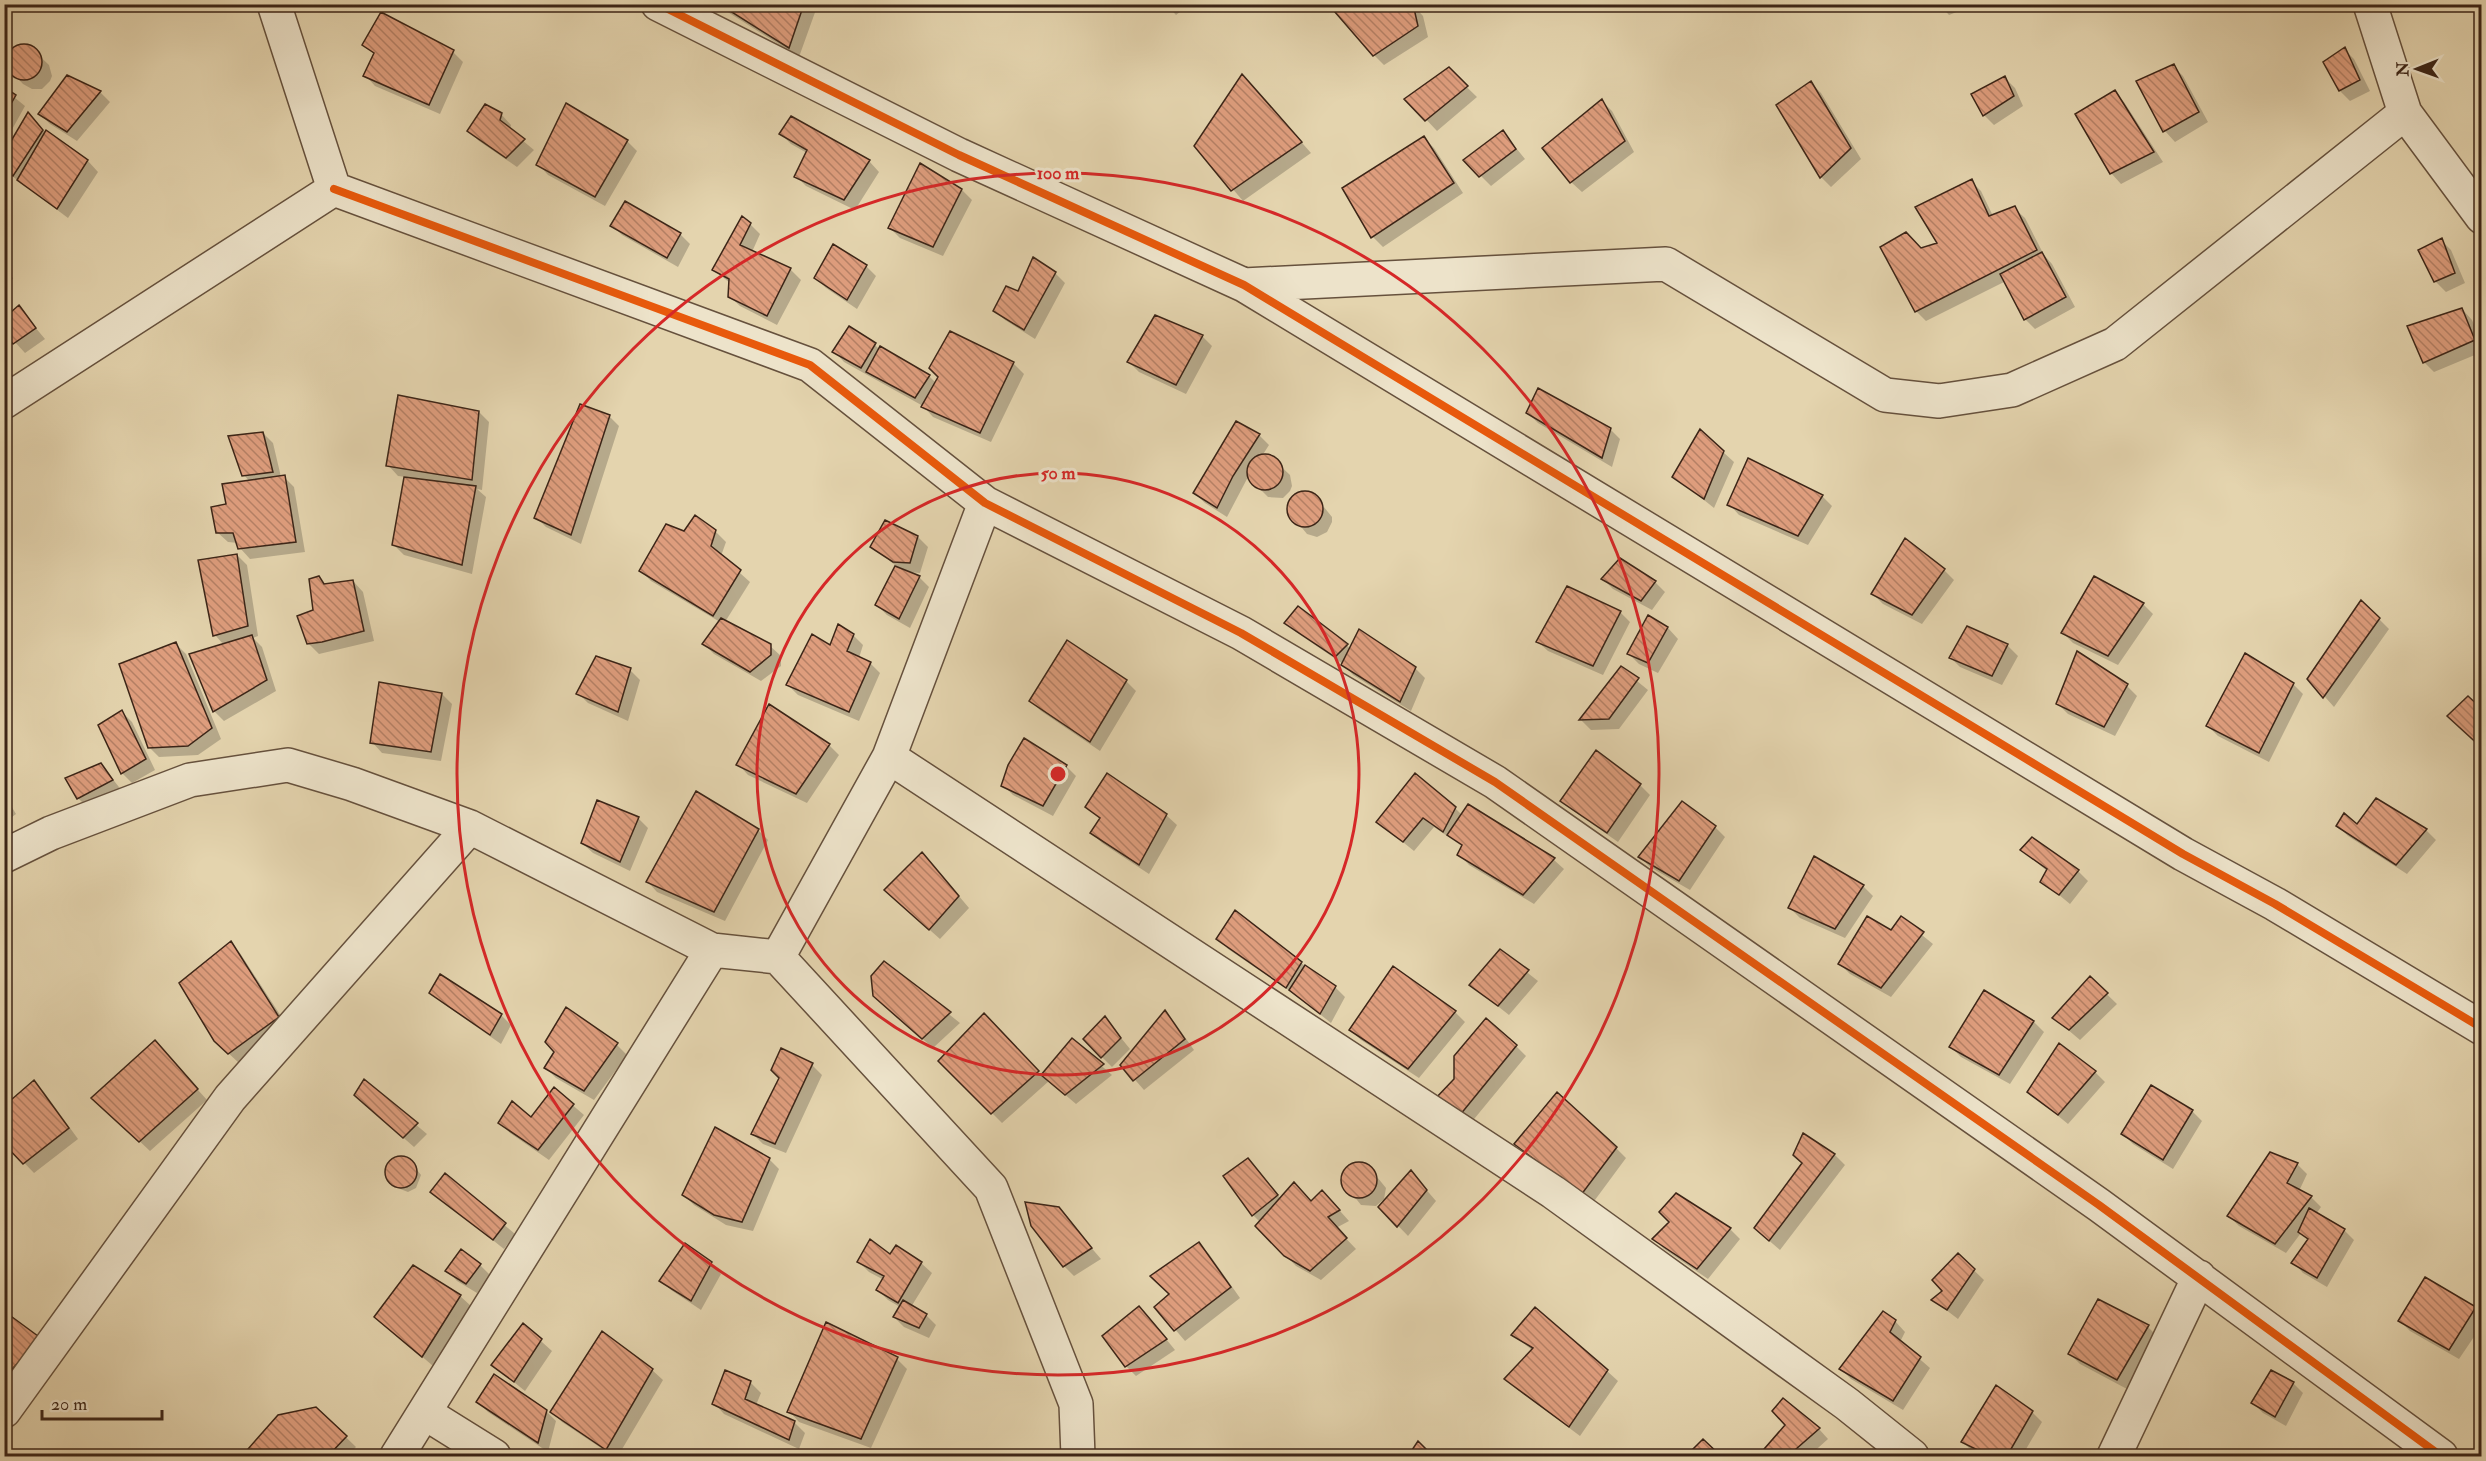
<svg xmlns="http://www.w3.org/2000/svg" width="2486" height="1461" font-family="'IM FELL Double Pica',serif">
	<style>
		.shadow { fill: #0003 }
		.building { fill: url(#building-back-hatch); stroke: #3c2517; stroke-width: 1.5 }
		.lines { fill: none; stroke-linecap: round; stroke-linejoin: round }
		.street-casing { stroke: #66513d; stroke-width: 36 }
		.street { stroke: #ede3ca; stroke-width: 33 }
		.cycleway-casing { stroke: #ede3ca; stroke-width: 11 }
		.cycleway { stroke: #e8590c; stroke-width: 8 }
		.ring { fill: none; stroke: #d62828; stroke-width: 3 }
		.centre { fill: #d62828; stroke: #ede3ca; stroke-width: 3 }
		.ring-label { font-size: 18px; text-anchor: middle; font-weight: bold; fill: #d62828; stroke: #ede3ca; stroke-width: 6; stroke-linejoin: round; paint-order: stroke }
	</style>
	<defs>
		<pattern id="building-back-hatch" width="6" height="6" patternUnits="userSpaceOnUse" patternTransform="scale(1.5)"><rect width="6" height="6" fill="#de9d7d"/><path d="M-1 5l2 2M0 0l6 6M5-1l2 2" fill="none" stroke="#b58065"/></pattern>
	</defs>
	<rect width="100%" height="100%" fill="#e4d4ae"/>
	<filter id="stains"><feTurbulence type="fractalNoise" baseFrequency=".00333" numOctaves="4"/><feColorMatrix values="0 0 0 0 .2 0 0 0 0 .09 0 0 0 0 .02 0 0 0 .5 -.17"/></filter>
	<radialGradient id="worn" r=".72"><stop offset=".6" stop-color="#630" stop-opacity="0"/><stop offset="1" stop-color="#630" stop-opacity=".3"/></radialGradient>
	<path class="shadow" d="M715,4H818L799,57Z
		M1166,4H1190L1176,15Z
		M1412,4L1423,16L1428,37L1384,65L1374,55Z
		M1939,4H1977L1949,15Z
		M364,45L453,52L463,62L440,114L375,86L365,75L375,55Z
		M19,47H30L49,65L52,76L50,81L42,89H32L23,84L9,69L8,59L14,49Z
		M2344,49L2354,59L2370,91L2350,101L2340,91Z
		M2173,66L2183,76L2208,122L2175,142L2165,131L2138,82Z
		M1448,69L1477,97L1437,131L1407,99Z
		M2005,78L2015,88L2023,106L1994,125L1984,115Z
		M1811,83L1821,93L1861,159L1831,187L1821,177Z
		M1252,86L1311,153L1243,201L1196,146Z
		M4,89L25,106L4,144Z
		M100,92L110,102L77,141L50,124L40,114Z
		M2114,92L2124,102L2163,162L2121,184L2111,173Z
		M1602,101L1612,111L1634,152L1582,192L1571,182Z
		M28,114L46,133L88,161L98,172L68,218L4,170Z
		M501,114L511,125L510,130L534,150L517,167L479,141L468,131Z
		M1503,132L1525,159L1491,186L1465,160Z
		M781,134L869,161L879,172L855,210L806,186L796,176L807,153L791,144Z
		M1424,138L1434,148L1463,193L1383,247L1373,237L1344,189Z
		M627,141L637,151L605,206L548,175L538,164Z
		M1971,181L1981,191L1993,216L2014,208L2025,218L2044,255L2052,264L2075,307L2035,329L2025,319L2006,281L1926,321L1916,311L1921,249L1939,244Z
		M962,190L972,200L943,256L900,238L889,227Z
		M750,224L760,234L752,252L790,269L801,280L777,325L740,306L729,296L730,283L714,270Z
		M612,225L680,234L690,244L678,267L622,235Z
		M2441,240L2451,250L2465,283L2446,292L2435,281L2420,251Z
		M866,266L876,276L857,309L826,288L816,278Z
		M4,270L13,278L4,294Z
		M1055,273L1065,283L1035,339L1005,320L995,310L1019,293Z
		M19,308L45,339L25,353L4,330Z
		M2462,309L2472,320L2482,343V352L2434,372L2424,362Z
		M1155,317L1202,336L1212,346L1186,394L1139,372L1129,362Z
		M950,333L1013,363L1024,374L991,442L933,417L923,406L844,362L834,351L875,345L880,350L929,376L936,383L940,377Z
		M479,412L489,422L482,490L477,489L486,497L472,574L404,555L394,545L406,477L398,476L388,465Z
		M1528,413L1610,429L1620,439L1612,467L1538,423Z
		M609,416L619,426L581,544L546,527L536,517Z
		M263,433L273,443L281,477H284L294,487L305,552L250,559L240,548L238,543L228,542L217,532L227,505L250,482L244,475Z
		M1259,435L1269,445L1262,456H1270L1290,475L1292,486L1290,491L1283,498L1268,497L1248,477L1227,517L1205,503L1194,493Z
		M1723,452L1734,462L1714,508L1674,476Z
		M1305,493L1315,496L1332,517V522L1327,532L1317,537L1307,534L1288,511L1295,496Z
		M1822,496L1832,506L1808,545L1739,515L1729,504Z
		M715,531L726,542L721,556L750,582L725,622L770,646L781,656V666L761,681L714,654L704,644L720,622L651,581L641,571L684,533Z
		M918,537L928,547L920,573L907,572L919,577L929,587L910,628L887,615L877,605L896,566L872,546Z
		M237,555L247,565L258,636L253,638L262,647L276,691L224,721L214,711L191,655L224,645L215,635Z
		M1621,560L1655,582L1665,592L1652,610L1613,589L1603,579Z
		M1944,570L1954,580L1922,624L1883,604L1873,594Z
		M319,578L326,585L353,581L363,592L374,641L319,654L308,643Z
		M2143,604L2153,614L2118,665L2073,643L2063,633Z
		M1620,612L1630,622L1603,675L1548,651L1537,641Z
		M1649,617L1668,628L1678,639L1658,673L1639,664L1629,654Z
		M2379,619L2389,629L2334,707L2309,679Z
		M1286,622L1347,645L1350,649L1415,668L1425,678L1411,711L1353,675L1343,664L1296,632Z
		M1968,628L2008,646L2018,656L2002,685L1960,667L1950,657Z
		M853,635L863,645L859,658L870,663L880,673L859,721L798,695L788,685L831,648Z
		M176,644L186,654L221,739L198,755L159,757L149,747Z
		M2078,654L2127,686L2137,696L2115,736L2068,714L2057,703Z
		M1621,668L1648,690L1619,729L1591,730L1581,720Z
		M630,670L640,680L628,721L588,703L578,693Z
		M1126,681L1136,691L1100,751L1041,711L1031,701Z
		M2293,684L2303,694L2269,762L2218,736L2208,726Z
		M442,694L452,704L441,761L382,753L372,742Z
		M122,712L132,722L155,770L132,783L122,773Z
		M829,745L839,755L807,803L748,775L738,764Z
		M101,764L122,791L88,808L78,798Z
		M1066,766L1076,776L1053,816L1013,795L1003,785Z
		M1108,775L1166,815L1177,825L1149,874L1102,843L1092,833L1101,820L1087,807Z
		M1640,785L1650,795L1618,842L1572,810L1562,800Z
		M4,794L16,814L4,823Z
		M1469,806L1554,860L1564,869L1534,904L1469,865L1459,854L1463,847L1434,827L1414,851L1378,822L1455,808L1462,815Z
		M638,818L648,828L630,871L593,853L582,843Z
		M2338,826L2426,830L2436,840L2407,874L2348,836Z
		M1715,827L1725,837L1690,890L1650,867L1640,857Z
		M758,830L768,840L725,921L657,892L647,881Z
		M2032,839L2078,871L2088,881L2070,904L2042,881L2047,871L2022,850Z
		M932,864L969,908L940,939L896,900Z
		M1863,886L1873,896L1845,938L1800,918L1790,908Z
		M1901,918L1933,944L1891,997L1850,974L1840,964L1892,932Z
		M1218,938L1301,963L1335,987L1345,997L1331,1023L1297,996L1228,949Z
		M230,943L240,953L288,1027L239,1063L226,1051Z
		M1500,951L1538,981L1509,1015L1471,985Z
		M885,963L960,1023L933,1048L885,1006Z
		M2090,978L2117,1004L2080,1040L2054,1018Z
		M431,992L501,1015L511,1025L501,1044L441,1002Z
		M1984,993L2034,1022L2044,1032L2010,1084L1961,1057L1951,1047Z
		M567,1009L617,1045L627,1055L594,1100L556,1078L546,1068L555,1052Z
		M1455,1012L1465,1022L1419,1078L1361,1040L1351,1030Z
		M1166,1013L1175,1023L1194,1050L1144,1090L1122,1065Z
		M984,1015L1042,1076L1072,1040L1112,1075L1076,1104L1049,1081L1002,1123L940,1061Z
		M1105,1018L1130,1049L1112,1067L1102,1057Z
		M1516,1046L1526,1056L1470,1124L1448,1108Z
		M165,1053L207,1100L150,1151L104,1108Z
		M812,1065L822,1075L786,1153L763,1144L753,1134Z
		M2095,1072L2105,1082L2068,1124L2029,1092Z
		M364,1081L427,1134L414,1147L366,1105Z
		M34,1082L44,1092L78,1139L34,1173L4,1142Z
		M554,1089L584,1115L549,1160L510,1133L500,1123L531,1119Z
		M2192,1111L2202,1121L2173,1169L2133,1144L2123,1134Z
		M1804,1135L1835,1155L1845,1165L1780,1250L1766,1238L1803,1164Z
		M1516,1144L1616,1148L1626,1158L1592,1204Z
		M401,1158L410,1161L421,1175L416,1188L408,1192L395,1187L386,1174L388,1164Z
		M769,1159L779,1169L753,1231L726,1225L694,1205L684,1195Z
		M1248,1160L1281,1199L1312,1203L1332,1202L1349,1221L1336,1228L1356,1249L1321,1280L1296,1266L1257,1226L1260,1222L1253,1215Z
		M1359,1163L1369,1167L1386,1188L1384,1199L1376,1206L1361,1205L1342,1181L1348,1167Z
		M2297,1164L2307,1174L2299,1191L2311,1197L2321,1207L2316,1214L2344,1230L2354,1240L2327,1287L2303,1273L2293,1262L2309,1241L2301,1233L2286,1253L2239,1226L2229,1216Z
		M1411,1172L1436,1201L1408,1236L1380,1207Z
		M445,1175L515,1234L504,1249L432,1192Z
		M1677,1195L1730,1229L1740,1239L1708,1279L1664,1249L1654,1239L1671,1222Z
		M1058,1209L1101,1259L1074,1276L1064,1266Z
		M4,1210L9,1215L4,1219Z
		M1199,1244L1209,1254L1240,1298L1185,1341L1156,1307L1171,1295Z
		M896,1247L921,1263L932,1273L911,1307L926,1315L936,1325L929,1338L904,1327L894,1317L900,1307L888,1300L878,1290L884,1280L869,1272L859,1262L891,1256Z
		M1958,1255L1984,1280L1958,1319L1933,1300L1944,1291Z
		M711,1264L721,1274L701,1310L671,1290L661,1280Z
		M480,1265L490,1275L477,1293L457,1281L447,1270Z
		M413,1267L460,1296L471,1306L433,1366L376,1317Z
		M2425,1279L2475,1309L2482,1315V1325L2459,1359L2410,1331L2399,1320Z
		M1149,1318L1175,1350L1136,1376L1126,1366Z
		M1895,1321L1905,1332L1900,1342L1930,1368L1903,1410L1851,1379L1841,1369Z
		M523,1325L552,1351L525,1391L493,1365Z
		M2148,1327L2158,1337L2127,1389L2080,1364L2070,1354Z
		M1513,1335L1607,1371L1618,1381L1580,1436L1516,1388L1506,1378L1532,1350Z
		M41,1340L17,1384L4,1373Z
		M897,1359L907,1369L871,1448L799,1422L789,1411Z
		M652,1370L663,1380L618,1456H613L562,1422L552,1412Z
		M750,1382L761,1393L756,1405L795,1423L805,1433L799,1449L724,1414L714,1403Z
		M2293,1383L2303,1393L2286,1426L2263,1413L2253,1403Z
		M478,1402L546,1411L556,1421L548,1452L488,1412Z
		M316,1408L356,1447L347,1456H258L250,1449Z
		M2032,1412L2042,1422L2022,1456H1982L1973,1452L1963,1442Z
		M1787,1425L1819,1429L1828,1439L1809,1456H1760Z"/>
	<path class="building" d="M719,4H804L789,48Z
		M1328,4H1413L1418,26L1373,56Z
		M381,12L454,50L429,105L363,76L374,53L362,45Z
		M6 62a18 18 0 1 1 36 0a18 18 0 1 1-36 0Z
		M2345,47L2360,80L2339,91L2323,62Z
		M2174,64L2199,112L2163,132L2136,81Z
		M1449,67L1468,86L1425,121L1404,99Z
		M1242,74L1302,142L1231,191L1194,146Z
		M67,75L101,91L67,132L38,114Z
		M2005,76L2014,96L1983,116L1971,94Z
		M1811,81L1851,148L1820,178L1776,105Z
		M4,87L16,95L4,116Z
		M2115,90L2154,152L2110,174L2075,114Z
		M1602,99L1625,141L1570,183L1542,148Z
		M566,103L628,140L595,197L536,165Z
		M485,104L502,113L500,120L525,139L506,158L467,131Z
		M28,112L43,130L13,176L4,170V153Z
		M791,116L870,160L844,200L794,177L807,150L779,134Z
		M46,130L88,160L57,209L17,180Z
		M1503,130L1516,149L1479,177L1463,160Z
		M1424,136L1454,183L1371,238L1342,188Z
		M920,163L962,189L933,247L888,228Z
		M1972,179L1989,216L2015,206L2037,250L1915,312L1880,247L1906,232L1921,248L1937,243L1915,207Z
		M625,201L681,233L667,258L610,226Z
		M742,216L751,223L740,245L791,268L767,316L728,297L729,279L712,270Z
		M2442,238L2455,273L2434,282L2418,250Z
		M833,244L867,265L847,300L814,278Z
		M2042,252L2066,297L2024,320L2000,274Z
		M1033,257L1056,272L1024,330L993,311L1006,286L1018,291Z
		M19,305L36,328L13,344L4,333V318Z
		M2462,308L2475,340L2423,363L2407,326Z
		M1155,315L1203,335L1176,385L1127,362Z
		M849,326L876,343L861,368L832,352Z
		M950,331L1014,362L980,433L921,407L938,377L929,368Z
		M880,346L930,375L915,398L866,372Z
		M1538,388L1611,428L1602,458L1526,413Z
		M398,395L479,411L472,480L386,466Z
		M580,404L610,415L571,535L534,518Z
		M1236,421L1260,434L1233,476L1217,508L1193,493Z
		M1700,429L1724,451L1704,499L1672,477Z
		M263,432L273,472L242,476L228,436Z
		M1247 472a18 18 0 1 1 36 0a18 18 0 1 1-36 0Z
		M1748,458L1823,495L1798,536L1727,505Z
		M285,475L296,542L238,549L233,533H216L211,507L226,504L222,484Z
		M404,477L476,486L462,565L392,545Z
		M1287 509a18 18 0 1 1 36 0a18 18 0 1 1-36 0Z
		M695,515L716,530L711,546L741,570L713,616L639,571L666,524L684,531Z
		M885,520L918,536L910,563L893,562L870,547Z
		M1905,538L1945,569L1912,615L1871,594Z
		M237,554L248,626L213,636L198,560Z
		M1620,558L1656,581L1641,601L1601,579Z
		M895,566L920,576L899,619L875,605Z
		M319,576L324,584L353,580L364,631L322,642L307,644L297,616L313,610L309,579Z
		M2094,576L2144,603L2108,656L2061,633Z
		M1567,586L1621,611L1593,666L1536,642Z
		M2361,600L2380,618L2323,698L2307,679Z
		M1298,606L1348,644L1335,657L1284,623Z
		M1648,615L1668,627L1648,663L1627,654Z
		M721,618L771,644V655L750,672L702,644Z
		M838,624L854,634L847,651L871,662L849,712L786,685L812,634L830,645Z
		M1967,626L2008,644L1992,676L1949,658Z
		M1359,629L1416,667L1400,702L1341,665Z
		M252,635L267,680L213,712L189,654Z
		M1067,640L1127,680L1090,742L1029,701Z
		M176,642L212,728L188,746L148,748L119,664Z
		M2077,651L2128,684L2104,727L2056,704Z
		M2245,653L2294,683L2259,753L2206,726Z
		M596,656L631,668L618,712L576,694Z
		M1621,666L1639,678L1609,719L1579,720Z
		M379,682L442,693L431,752L370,743Z
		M2468,696L2482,709V748L2447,716Z
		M769,704L830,744L796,794L736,765Z
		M122,710L146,759L121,774L98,725Z
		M1024,738L1067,765L1043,806L1001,786L1008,765Z
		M1596,750L1641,784L1607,833L1560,801Z
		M101,763L113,780L77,799L65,778Z
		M1107,773L1167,814L1139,865L1090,833L1100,818L1085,807Z
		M1415,773L1456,807L1443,832L1423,818L1403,842L1376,822Z
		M696,791L759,829L714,912L646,882Z
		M2376,798L2427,829L2396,865L2336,826L2344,813L2357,824Z
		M597,800L639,817L620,862L581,843Z
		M1682,801L1716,826L1679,881L1638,857Z
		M1468,804L1555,858L1523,895L1457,855L1462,845L1447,835Z
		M2032,837L2079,870L2059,895L2040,882L2047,869L2020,850Z
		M922,852L959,896L929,930L884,890Z
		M1814,856L1864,885L1835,929L1788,908Z
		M1235,910L1302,962L1286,988L1216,939Z
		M1867,916L1891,930L1901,916L1924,932L1881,988L1838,964Z
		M231,941L279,1017L228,1054L214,1041L179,983Z
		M1500,949L1529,970L1498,1006L1469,985Z
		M884,961L951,1012L922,1039L873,996L871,976Z
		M1305,965L1336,986L1320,1014L1289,990Z
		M1393,966L1456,1011L1408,1069L1349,1030Z
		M440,974L502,1014L490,1035L429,993Z
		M2090,976L2108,993L2069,1030L2052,1018Z
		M1984,990L2034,1021L1999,1075L1949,1047Z
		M566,1007L618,1043L584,1091L544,1068L554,1052L545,1042Z
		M1165,1010L1185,1039L1133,1081L1120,1065Z
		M984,1013L1039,1071L991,1114L938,1061Z
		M1105,1016L1121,1038L1101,1058L1083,1039Z
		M1486,1018L1517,1045L1460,1115L1436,1098L1454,1079V1056Z
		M1072,1038L1104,1064L1065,1095L1041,1075Z
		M155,1040L198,1089L139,1142L91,1098Z
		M2059,1043L2096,1071L2058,1115L2027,1092Z
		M781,1048L813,1063L775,1144L751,1134L779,1078L771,1070Z
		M364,1079L418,1123L403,1138L354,1095Z
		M34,1080L69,1128L23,1164L4,1144V1106Z
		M2151,1085L2193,1110L2163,1160L2121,1134Z
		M554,1087L574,1104L538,1150L498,1123L512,1101L531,1117Z
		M1557,1092L1617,1147L1581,1195L1514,1144Z
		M715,1127L770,1158L742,1222L714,1215L682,1195Z
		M1803,1133L1835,1154L1769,1241L1754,1228L1802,1163L1793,1155Z
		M2270,1152L2298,1163L2287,1183L2312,1196L2275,1244L2227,1216Z
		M385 1172a16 16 0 1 1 32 0a16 16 0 1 1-32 0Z
		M1248,1158L1278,1195L1252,1216L1223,1176Z
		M1341 1180a18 18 0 1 1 36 0a18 18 0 1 1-36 0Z
		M1411,1170L1427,1190L1397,1227L1378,1207Z
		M445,1173L506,1223L493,1240L430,1192Z
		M1294,1182L1311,1201L1322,1190L1340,1210L1328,1217L1347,1238L1310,1271L1284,1256L1255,1226Z
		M1676,1193L1731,1228L1697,1269L1652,1239L1669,1222L1659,1212Z
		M1025,1202L1059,1207L1092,1248L1063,1267L1031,1226Z
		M2309,1208L2345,1229L2317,1278L2291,1263L2308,1239L2298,1232Z
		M870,1239L890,1254L896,1245L922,1262L898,1303L876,1290L884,1276L857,1262Z
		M1199,1242L1231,1287L1174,1331L1154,1307L1169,1294L1150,1276Z
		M685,1243L712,1262L691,1301L659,1281Z
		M461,1249L481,1264L466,1284L445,1271Z
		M1958,1253L1975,1269L1947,1310L1931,1300L1942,1291L1932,1280Z
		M413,1265L461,1295L422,1357L374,1317Z
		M2425,1277L2476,1307L2449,1350L2398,1321Z
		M2098,1299L2149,1325L2117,1380L2068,1354Z
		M903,1300L927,1314L919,1328L893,1317Z
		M1139,1306L1167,1339L1125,1367L1102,1336Z
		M1535,1307L1608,1370L1569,1427L1504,1379L1533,1348L1511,1335Z
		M4,1311L42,1339L6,1375L4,1374Z
		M1883,1311L1896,1320L1890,1332L1921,1357L1893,1401L1839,1369Z
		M826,1322L898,1357L861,1439L787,1412Z
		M523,1323L542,1339L514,1382L491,1365Z
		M602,1331L653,1369L606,1450L550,1412Z
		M725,1370L751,1381L745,1399L795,1421L789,1440L712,1404Z
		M2271,1370L2294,1382L2275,1417L2251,1403Z
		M494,1374L547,1410L538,1443L476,1402Z
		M1996,1385L2033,1411L2007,1456H1990L1961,1442Z
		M1783,1398L1820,1428L1788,1456H1758L1785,1425L1772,1411Z
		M316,1407L347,1436L328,1456H259L248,1449L278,1415Z
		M1703,1439L1721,1456H1686Z
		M1418,1441L1433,1456H1408Z"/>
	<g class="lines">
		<defs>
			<path id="street" d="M658,4L959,155L1244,285L2183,854L2275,904L2482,1028
				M2370,4L2405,113
				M334,189L810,365L985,503L1241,633L1495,782L2099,1205L2441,1456
				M1244,285L1666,264L1885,395L1939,401L2012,390L2115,344L2405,113L2482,217
				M4,402L334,189L274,4
				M985,503L889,757L778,957L991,1188L1076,1404L1078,1456
				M889,757L1553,1192L1847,1404L1912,1456
				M4,856L51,833L190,780L288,765L352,784L470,827L712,950L778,957
				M4,1411L230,1098L470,827
				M425,1413L494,1456
				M397,1456L712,950
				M2114,1456L2199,1277"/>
		</defs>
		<use href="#street" class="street-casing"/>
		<use href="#street" class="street"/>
		<defs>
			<path id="cycleway" d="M658,4L959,155L1244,285L2183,854L2275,904L2482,1028
				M334,189L810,365L985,503L1241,633L1495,782L2099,1205L2441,1456"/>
		</defs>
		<use href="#cycleway" class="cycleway-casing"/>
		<use href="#cycleway" class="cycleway"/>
	</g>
	<g class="ring">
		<circle cx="1058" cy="774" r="301"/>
		<circle cx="1058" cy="774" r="601"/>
	</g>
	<circle cx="1058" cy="774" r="9" class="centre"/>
	<g class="ring-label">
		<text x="1058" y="179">100 m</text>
		<text x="1058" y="479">50 m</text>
	</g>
	<rect width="2486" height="1461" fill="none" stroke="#e4d4ae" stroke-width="24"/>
	<rect x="6" y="6" width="2474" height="1449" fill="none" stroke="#3c2517" stroke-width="3"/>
	<rect x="12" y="12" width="2462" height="1437" fill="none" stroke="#3c2517" stroke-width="1.5"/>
	<g transform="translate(2417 69) rotate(269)" stroke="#ede3ca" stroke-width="4.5" paint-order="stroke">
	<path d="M0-4.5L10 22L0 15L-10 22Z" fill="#3c2517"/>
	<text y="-9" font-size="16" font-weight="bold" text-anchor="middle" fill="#3c2517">N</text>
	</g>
	<path d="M42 1410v9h120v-9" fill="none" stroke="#3c2517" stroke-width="3"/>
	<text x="51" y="1410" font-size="18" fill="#3c2517" stroke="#ede3ca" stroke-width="4.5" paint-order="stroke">20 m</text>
	<rect width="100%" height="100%" filter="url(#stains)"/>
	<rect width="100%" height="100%" fill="url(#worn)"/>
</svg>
